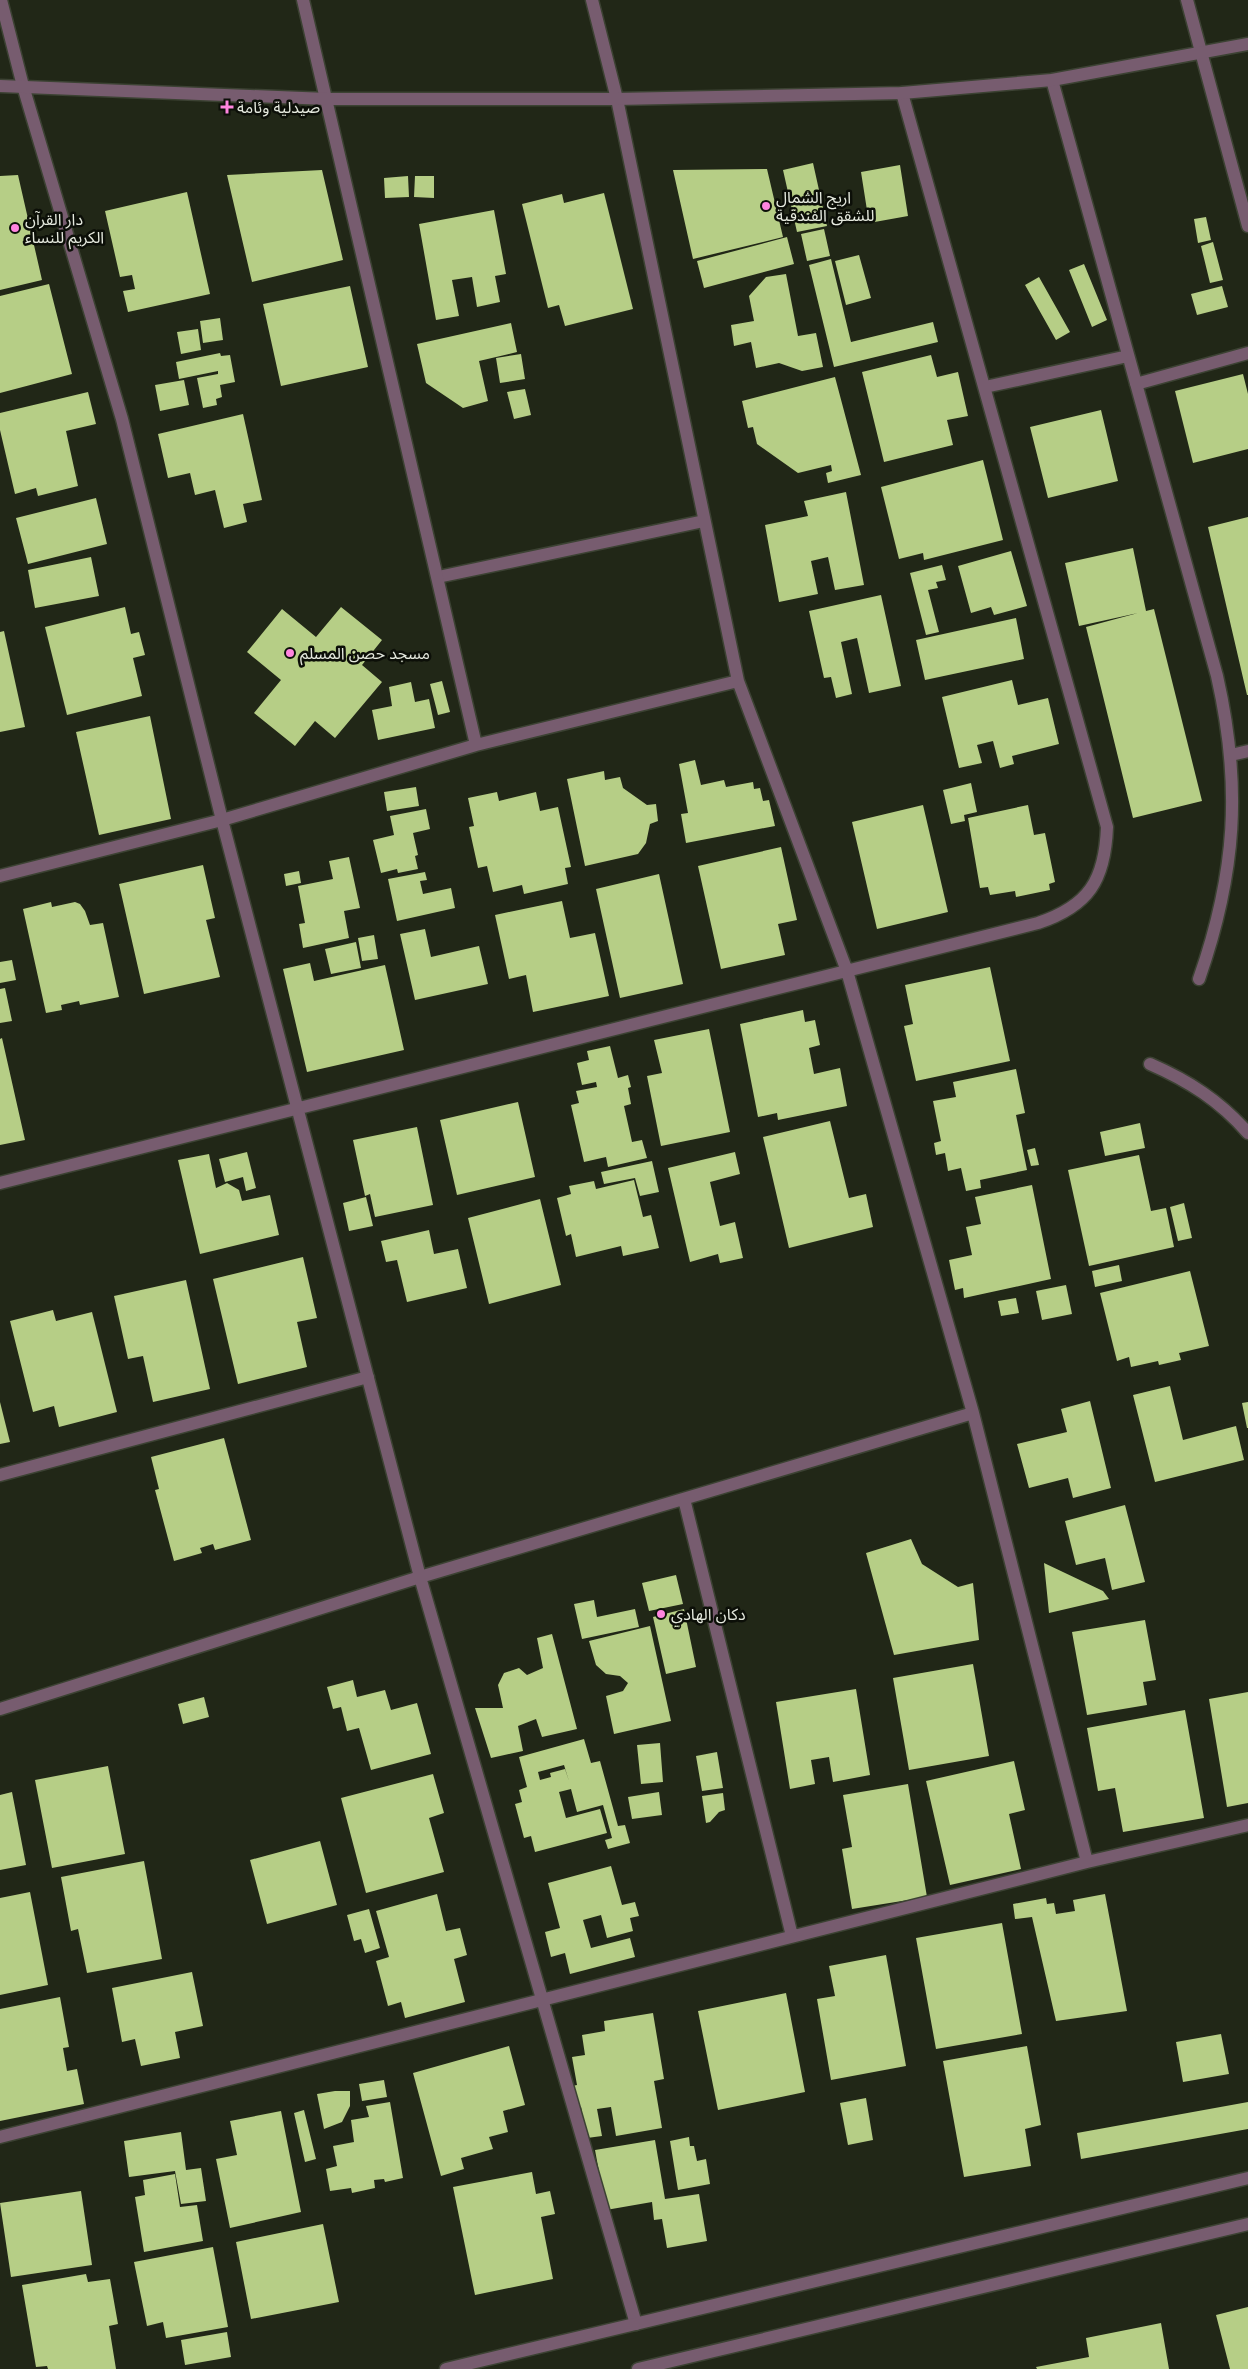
<svg xmlns="http://www.w3.org/2000/svg" width="1248" height="2369" font-family="'Noto Sans','Noto Sans Arabic',sans-serif">
	<style>
		.building { fill: #b6ce86; fill-rule: evenodd }
		.lines { fill: none; stroke-linecap: round; stroke-linejoin: round }
		.service-casing { stroke: #3c4233; stroke-width: 15 }
		.minor-casing { stroke: #3c4233; stroke-width: 15 }
		.tertiary-casing { stroke: #3c4233; stroke-width: 15 }
		.service { stroke: #775c6f; stroke-width: 12 }
		.minor { stroke: #775c6f; stroke-width: 12 }
		.tertiary { stroke: #775c6f; stroke-width: 12 }
		.poi-dot { fill: #ff85df; stroke: #0c0f08; stroke-width: 2 }
		.labels { text-anchor: middle; dominant-baseline: central; stroke-width: 5; stroke-linejoin: round; paint-order: stroke }
		.poi-label { font-size: 16px; fill: #e5e9de; stroke: #0c0f08; text-anchor: start }
	</style>
	<rect width="100%" height="100%" fill="#212717"/>
	<path class="building" d="M813,163L827,226L797,232L783,170Z
		M900,165L908,216L869,223L861,172Z
		M767,169L783,237L693,259L673,170Z
		M322,170L343,260L252,282L227,175Z
		M18,175L42,280L0,290V176Z
		M408,176L409,197L385,198L384,178Z
		M415,176H434V198L414,197Z
		M187,192L210,294L128,312L123,291L135,289L132,275L120,277L105,211Z
		M604,193L633,309L565,326L559,305L548,308L522,204L562,194L564,203Z
		M494,210L506,274L495,276L500,302L477,307L472,277L452,280L459,316L436,320L419,224Z
		M1206,217L1211,240L1198,243L1194,219Z
		M824,229L830,256L807,261L801,234Z
		M787,237L794,264L704,288L697,261Z
		M1213,242L1223,280L1210,283L1201,246Z
		M859,255L871,298L846,305L835,261Z
		M831,259L851,342L933,322L938,342L834,367L809,265Z
		M1084,264L1107,320L1092,327L1069,270Z
		M786,274L798,336L816,333L823,367L802,371L779,363L756,368L751,342L734,346L731,325L754,321L749,296L766,277Z
		M1039,277L1070,332L1056,340L1025,285Z
		M49,284L72,374L0,393V296Z
		M350,286L368,367L281,386L263,304Z
		M1222,286L1228,307L1197,315L1191,294Z
		M220,318L223,340L203,343L200,321Z
		M511,323L517,352L479,361L488,401L463,408L426,383L417,344Z
		M198,329L201,350L181,354L177,332Z
		M220,353L221,356L230,355L235,382L220,385L222,397L216,399L217,405L203,408L197,378L218,374V371L179,379L176,362Z
		M521,354L525,379L500,383L496,358Z
		M931,355L937,377L958,372L968,416L947,420L953,445L884,462L862,372Z
		M1243,374L1248,394V449L1193,463L1175,391Z
		M835,377L861,475L828,483L826,473L832,471L831,465L798,473L757,444L753,427L748,428L742,401Z
		M184,380L189,405L160,411L155,385Z
		M525,389L531,415L514,419L507,392Z
		M88,392L96,424L66,431L78,486L38,496L36,488L15,494L0,430V413Z
		M1101,410L1118,481L1048,498L1030,427Z
		M243,414L262,500L243,504L247,522L224,528L215,490L195,495L190,473L168,478L158,434Z
		M983,460L1003,540L924,560L923,553L899,559L881,487Z
		M846,492L864,585L835,590L828,557L811,561L818,594L779,602L765,525L808,516L804,501Z
		M96,498L107,544L28,564L16,518Z
		M1248,517V695H1247L1208,527Z
		M1133,548L1146,611L1154,609L1202,801L1133,818L1086,627L1138,613L1079,626L1065,563Z
		M1011,551L1027,606L994,615L991,607L971,613L958,566Z
		M91,557L99,596L35,608L28,570Z
		M942,565L946,580L936,582L938,588L928,590L939,632L926,635L910,573Z
		M881,595L901,686L869,693L857,638L841,642L852,694L836,698L831,677L824,678L809,611Z
		M125,607L131,634L139,632L145,655L133,658L142,696L67,715L45,627Z
		M341,607L382,640L362,665L382,682L335,738L315,721L295,746L254,713L281,680L247,652L282,609L316,637Z
		M1016,618L1024,659L925,680L916,640Z
		M4,631L25,727L0,732V632Z
		M1012,680L1018,705L1048,698L1059,744L1012,756L1014,764L1000,768L993,741L977,745L982,763L959,768L942,697Z
		M442,681L450,712L438,715L430,684Z
		M411,682L415,702L429,699L435,728L378,740L372,710L392,706L389,687Z
		M150,716L171,819L99,835L76,732Z
		M695,760L701,785L724,780L726,787L753,782L754,789L760,788L763,801L769,800L775,826L686,843L681,814L688,813L679,764Z
		M604,771L605,780L620,777L623,788L647,805L656,804L658,821L650,824L646,843L638,854L585,866L567,779Z
		M971,783L977,812L964,815L965,821L951,824L943,790Z
		M416,787L419,806L387,811L384,792Z
		M497,792L499,801L536,792L540,811L558,807L571,867L565,868L568,884L524,894L522,885L493,892L487,866L478,868L469,827L474,826L468,798Z
		M923,805L948,912L877,929L852,822Z
		M1028,805L1034,835L1045,833L1055,882L1049,884L1050,890L1016,897L1015,891L990,895L988,887L980,888L968,818Z
		M426,809L430,829L413,833L418,855L415,856L418,869L398,873L397,869L381,873L373,840L394,835L390,816Z
		M781,847L797,920L778,924L785,955L721,969L698,866Z
		M349,857L360,908L344,911L349,938L303,948L299,924L305,923L298,886L333,879L329,861Z
		M203,865L215,918L206,920L220,977L144,994L119,884Z
		M299,871L301,883L286,886L284,874Z
		M425,872L427,880L420,881L423,894L451,888L455,908L397,921L388,879Z
		M659,874L683,984L620,998L596,889Z
		M562,901L570,938L595,933L609,996L533,1012L526,975L509,979L495,915Z
		M51,902L52,907L75,902L80,904L85,911L90,925L103,923L119,997L80,1005L79,1001L61,1005L62,1010L46,1013L23,909Z
		M425,929L431,957L479,946L488,984L415,1000L400,934Z
		M374,935L378,959L362,961L358,938Z
		M356,942L361,968L331,974L325,949Z
		M12,960L16,980L0,983V962Z
		M310,963L314,981L385,965L404,1050L307,1072L283,969Z
		M990,967L1010,1061L916,1081L904,1026L913,1024L905,985Z
		M5,988L12,1021L0,1023V989Z
		M803,1010L805,1022L815,1020L820,1045L809,1048L814,1074L840,1068L847,1106L778,1120L777,1113L758,1117L740,1024Z
		M709,1029L730,1132L661,1146L647,1076L662,1073L654,1040Z
		M2,1038L25,1140L0,1145V1039Z
		M610,1046L618,1078L628,1075L631,1087L628,1088L631,1104L624,1106L632,1142L642,1140L647,1158L608,1167L606,1157L584,1162L571,1105L579,1103L576,1091L597,1087L596,1082L582,1085L577,1063L589,1060L587,1051Z
		M1016,1069L1025,1113L1016,1115L1027,1170L980,1180L981,1188L966,1191L961,1168L948,1171L945,1153L936,1155L934,1143L941,1141L933,1101L956,1097L953,1082Z
		M518,1102L535,1177L457,1195L440,1120Z
		M830,1121L849,1198L866,1194L873,1227L789,1248L763,1137Z
		M1140,1123L1145,1148L1105,1156L1100,1132Z
		M417,1127L433,1205L375,1217L370,1194L365,1196L353,1140Z
		M1035,1148L1039,1165L1031,1166L1027,1150Z
		M247,1152L256,1188L246,1191L243,1177L225,1182L219,1159Z
		M735,1152L740,1174L710,1182L720,1226L735,1222L743,1258L720,1263L718,1254L690,1262L668,1168Z
		M209,1154L216,1188L227,1183L239,1190L242,1201L270,1195L279,1235L200,1254L178,1160Z
		M1139,1155L1151,1211L1166,1208L1174,1247L1089,1266L1068,1170Z
		M652,1161L659,1192L640,1196L635,1178L604,1184L601,1172Z
		M634,1180L643,1217L651,1215L659,1248L623,1256L621,1246L576,1257L571,1234L566,1236L557,1198L571,1194L569,1186L594,1181L596,1189Z
		M1032,1185L1051,1279L964,1298L963,1288L955,1290L949,1260L972,1255L966,1227L981,1224L975,1197Z
		M366,1197L373,1226L349,1231L343,1203Z
		M540,1199L561,1285L489,1304L468,1218Z
		M1184,1203L1192,1238L1178,1241L1170,1207Z
		M429,1230L434,1254L458,1249L467,1288L407,1302L397,1260L386,1262L381,1241Z
		M303,1257L317,1318L297,1322L307,1367L238,1384L213,1279Z
		M1119,1265L1122,1281L1095,1287L1092,1271Z
		M1190,1271L1209,1346L1179,1353L1181,1360L1159,1365L1158,1361L1131,1367L1129,1357L1117,1361L1100,1293Z
		M186,1280L210,1389L153,1402L143,1356L128,1359L114,1296Z
		M1066,1285L1072,1314L1042,1320L1036,1291Z
		M1016,1298L1019,1313L1001,1316L998,1301Z
		M53,1310L56,1321L92,1312L117,1412L59,1427L54,1406L33,1412L10,1321Z
		M1170,1386L1183,1440L1236,1426L1244,1460L1155,1482L1133,1395Z
		M1090,1401L1111,1488L1073,1498L1068,1478L1029,1488L1017,1444L1067,1432L1061,1409Z
		M0,1402L10,1442L0,1444Z
		M1248,1402V1428H1247L1242,1403Z
		M224,1438L251,1540L215,1550L213,1544L200,1548L202,1553L174,1561L155,1490L159,1489L151,1457Z
		M1125,1505L1145,1582L1112,1590L1105,1558L1076,1565L1065,1521Z
		M911,1539L922,1564L958,1587L973,1583L979,1640L894,1655L866,1553Z
		M1044,1563L1103,1591L1109,1599L1049,1613Z
		M676,1575L683,1604L649,1611L642,1583Z
		M594,1600L597,1617L635,1609L639,1627L582,1639L574,1604Z
		M684,1609L696,1667L666,1674L653,1617Z
		M1145,1620L1156,1680L1143,1682L1147,1705L1087,1715L1072,1632Z
		M650,1626L671,1721L614,1734L606,1696L623,1691L628,1683L620,1676L606,1674L596,1665L589,1641Z
		M552,1634L577,1729L542,1737L536,1719L518,1726L523,1751L491,1758L475,1708H503L498,1685L504,1673L519,1668L527,1675L543,1668L537,1638Z
		M973,1664L989,1756L909,1770L893,1678Z
		M353,1680L357,1697L385,1690L391,1710L417,1703L431,1754L371,1770L359,1728L347,1731L341,1707L333,1709L327,1687Z
		M856,1689L870,1775L833,1782L829,1757L811,1760L815,1784L790,1789L776,1702Z
		M1248,1692V1803L1227,1807L1209,1699Z
		M204,1697L209,1717L183,1724L178,1704Z
		M1185,1710L1204,1818L1123,1832L1115,1788L1098,1791L1087,1728Z
		M584,1739L591,1763L600,1761L618,1826L625,1825L630,1843L608,1849L605,1840L612,1838L603,1805L577,1812L571,1789L559,1792L566,1818L600,1809L607,1833L535,1852L531,1836L524,1838L515,1804L522,1802L519,1790L527,1787L519,1757ZM564,1765L569,1781L565,1769L550,1773L551,1777L540,1780L538,1772Z
		M660,1743L663,1782L641,1784L637,1745Z
		M717,1752L723,1788L702,1791L696,1756Z
		M1014,1761L1025,1810L1009,1814L1021,1869L950,1885L926,1781Z
		M108,1766L125,1854L52,1868L35,1780Z
		M433,1774L444,1813L429,1818L444,1872L366,1893L341,1798Z
		M908,1784L927,1897L852,1909L842,1849L852,1847L843,1795Z
		M12,1792L26,1865L0,1870V1795Z
		M659,1792L662,1815L632,1819L628,1797Z
		M723,1793L725,1810L719,1812L710,1822L706,1823L702,1796Z
		M320,1841L337,1905L267,1924L250,1860Z
		M144,1861L162,1959L87,1973L78,1929L71,1931L61,1877Z
		M611,1866L622,1905L635,1902L639,1916L630,1918L633,1931L607,1938L601,1915L583,1920L591,1948L630,1938L635,1957L570,1974L565,1953L551,1957L545,1932L560,1928L548,1883Z
		M30,1892L48,1985L0,1995V1898Z
		M437,1894L446,1931L460,1928L467,1955L454,1959L465,2002L405,2018L401,2002L388,2006L376,1961L389,1957L376,1911Z
		M1105,1894L1127,2011L1056,2021L1032,1917L1015,1919L1013,1904L1046,1898L1047,1904L1054,1903L1056,1914L1075,1911L1073,1900Z
		M369,1909L380,1948L365,1953L361,1939L354,1941L347,1915Z
		M1002,1923L1022,2034L936,2049L916,1938Z
		M886,1955L906,2066L831,2080L817,1999L835,1996L829,1966Z
		M192,1972L203,2026L175,2032L180,2058L141,2066L135,2039L122,2042L112,1988Z
		M786,1993L805,2092L718,2110L698,2011Z
		M60,1997L69,2047L63,2048L67,2071L77,2069L84,2104L0,2121V2009Z
		M653,2013L664,2079L654,2081L662,2128L616,2136L611,2107L597,2109L602,2136L587,2138L577,2112H582L581,2107L577,2108L572,2086L577,2085L572,2057L585,2055L582,2035L605,2031L604,2021Z
		M1221,2034L1229,2074L1183,2082L1176,2042Z
		M509,2046L525,2105L503,2111L508,2132L489,2137L493,2149L461,2158L464,2169L441,2176L413,2073Z
		M1027,2046L1041,2125L1025,2129L1031,2166L964,2177L943,2061Z
		M384,2080L387,2097L362,2101L359,2084Z
		M335,2091H350V2106L342,2122L324,2129L317,2094Z
		M866,2098L873,2140L848,2145L840,2103Z
		M390,2102L403,2178L385,2182L384,2179L374,2180L375,2188L352,2193L351,2188L330,2191L326,2169L337,2166L333,2146L354,2142L351,2120L369,2117L366,2106Z
		M1248,2102V2129L1081,2159L1077,2133Z
		M304,2110L316,2159L305,2162L294,2113Z
		M281,2111L301,2212L230,2228L216,2159L237,2155L230,2121Z
		M181,2132L186,2170L201,2168L206,2201L181,2204L175,2171L129,2177L124,2141Z
		M689,2137L690,2146H694L697,2161L706,2159L710,2184L678,2190L670,2141Z
		M655,2140L665,2199L699,2194L707,2241L667,2248L662,2219L654,2220L652,2202L606,2210L595,2150Z
		M532,2172L536,2194L550,2191L555,2214L541,2217L553,2279L475,2295L453,2187Z
		M175,2174L180,2207L197,2205L203,2241L144,2252L135,2197L145,2195L143,2180Z
		M81,2191L92,2265L11,2277L0,2203Z
		M323,2224L339,2302L251,2319L236,2242Z
		M213,2247L228,2327L166,2338L163,2322L147,2326L134,2262Z
		M86,2274L88,2282L110,2279L118,2324L109,2326L116,2369H48L47,2366L36,2367L22,2285Z
		M1248,2307V2369H1230L1216,2315Z
		M1161,2323L1169,2369H1037L1036,2367L1089,2357L1086,2338Z
		M227,2332L231,2357L185,2365L181,2340Z"/>
	<g class="lines">
		<defs>
			<path id="service" d="M438,577L704,521"/>
			<path id="minor" d="M1,0L23,86L122,419L222,820L420,1577L636,2324
				M303,0L476,745
				M592,0L617,99L738,681L847,971L973,1413L1087,1862
				M1187,0L1248,226
				M1052,80L1217,676C1242,786 1236,873 1199,979
				M1136,384L1248,353
				M985,387L1128,356
				M1231,755L1248,751
				M0,876L222,820L476,745L738,681
				M1150,1064C1189,1081 1220,1101 1248,1133
				M0,1183L1038,923C1089,906 1105,880 1107,827L902,93
				M0,1475L368,1377
				M684,1499L792,1936
				M0,1709L420,1577L973,1413
				M0,2137L1087,1862L1248,1825"/>
			<path id="tertiary" d="M0,86L327,99H617L902,93L1052,80L1248,44
				M446,2369L1248,2178
				M638,2369L1248,2224"/>
		</defs>
		<use href="#service" class="service-casing"/>
		<use href="#minor" class="minor-casing"/>
		<use href="#tertiary" class="tertiary-casing"/>
		<use href="#service" class="service"/>
		<use href="#minor" class="minor"/>
		<use href="#tertiary" class="tertiary"/>
	</g>
	<g class="poi-dot">
		<path d="M224.5 99.5h5v5h5v5h-5v5h-5v-5h-5v-5h5z"/>
		<circle cx="766" cy="206" r="5"/>
		<circle cx="15" cy="228" r="5"/>
		<circle cx="290" cy="653" r="5"/>
		<circle cx="661" cy="1614" r="5"/>
	</g>
	<g class="labels">
		<g class="poi-label">
			<text x="237" y="107">صيدلية وئامة</text>
			<text x="776" y="197">اريج الشمال<tspan x="776" dy="18">للشقق الفندقية</tspan></text>
			<text x="25" y="219">دار القرآن<tspan x="25" dy="18">الكريم للنساء</tspan></text>
			<text x="300" y="653">مسجد حصن المسلم</text>
			<text x="671" y="1614">دكان الهادي</text>
		</g>
	</g>
</svg>
